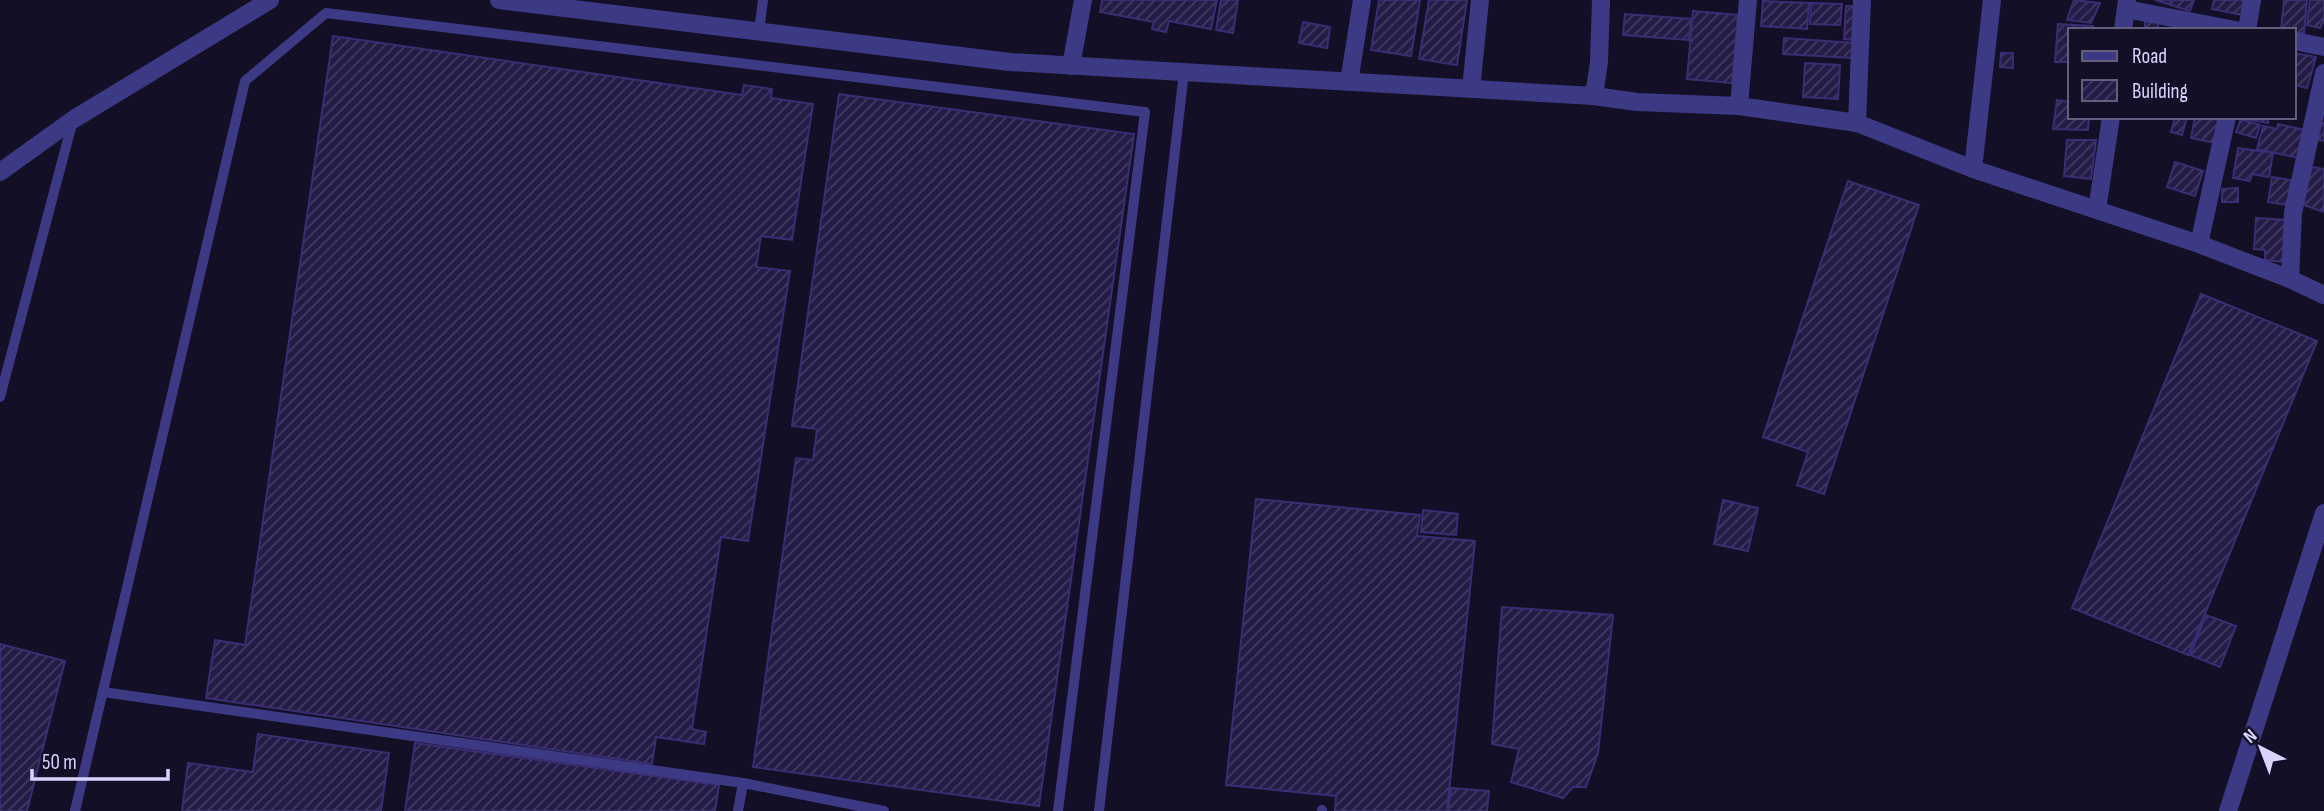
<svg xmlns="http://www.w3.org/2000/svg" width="2324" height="811" font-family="'Sofia Sans Condensed',sans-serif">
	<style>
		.building { fill: url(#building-hatch); stroke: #3b2d73; stroke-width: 2 }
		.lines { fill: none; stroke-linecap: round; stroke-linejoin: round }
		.service { stroke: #3d3a85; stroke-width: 10 }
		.minor { stroke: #3d3a85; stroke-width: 18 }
	</style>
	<defs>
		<pattern id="building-hatch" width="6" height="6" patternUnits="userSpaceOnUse" patternTransform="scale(1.75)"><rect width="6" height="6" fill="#241b47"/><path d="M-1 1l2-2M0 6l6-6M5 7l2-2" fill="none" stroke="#433b63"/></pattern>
	</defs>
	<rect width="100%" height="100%" fill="#130f26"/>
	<g class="building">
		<path d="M1102 0H1217L1211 29 1169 21 1166 32 1152 29 1154 22 1100 12Z"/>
		<path d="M1221 0H1238L1233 33 1216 30Z"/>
		<path d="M1379 0H1420L1411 56 1371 50Z"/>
		<path d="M1429 0H1467L1457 65 1419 59Z"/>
		<path d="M2074 0 2100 3 2091 23 2067 20Z"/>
		<path d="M2155 0H2194L2190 11Z"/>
		<path d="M2214 0H2243L2242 15 2212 9Z"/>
		<path d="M2284 0H2307L2304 33H2294V30H2281Z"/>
		<path d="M2310 0H2324V20L2320 28 2307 25Z"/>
		<path d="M1763 1 1809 3 1807 29 1761 26Z"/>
		<path d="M1811 3 1842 4 1840 25 1810 24Z"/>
		<path d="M1846 6H1856L1854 40 1844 39Z"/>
		<path d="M1693 11 1738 15 1732 83 1687 79Z"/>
		<path d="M1625 14 1691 19 1689 40 1623 35Z"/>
		<path d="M1303 22 1330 27 1327 48 1299 43Z"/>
		<rect x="2145" y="22" width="13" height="8"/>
		<path d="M2058 24 2093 26V30H2070V62H2055Z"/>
		<path d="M333 36 742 95 744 85 772 89 771 98 813 104 792 240 761 236 756 267 790 271 748 541 721 537 692 729 706 732 704 744 656 737 652 764 206 698 215 640 245 645Z"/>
		<path d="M1784 38 1854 43 1853 58 1783 54Z"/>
		<path d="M2001 53H2013V68L2000 67Z"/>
		<path d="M2294 53 2316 57 2307 88 2294 85Z"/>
		<path d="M1805 63 1840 65 1838 99 1803 97Z"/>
		<path d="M839 94 1134 134 1039 806 753 767 796 458 813 460 817 429 792 426Z"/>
		<path d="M2057 100 2070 102V117H2089L2088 130 2053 129Z"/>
		<path d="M2175 117H2187L2182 135 2171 132Z"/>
		<path d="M2195 117 2221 119 2215 143 2191 138Z"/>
		<path d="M2268 117V123L2241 118V117Z"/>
		<path d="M2241 119 2260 125 2256 138 2236 132Z"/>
		<path d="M2317 122 2324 123V141L2314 139Z"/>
		<path d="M2278 124 2305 130 2299 158 2257 149 2263 126 2277 129Z"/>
		<path d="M2067 140H2096L2091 179 2064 176Z"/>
		<path d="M2238 148 2273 153 2269 177 2252 174 2250 181 2233 178Z"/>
		<path d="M2175 162 2203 171 2195 196 2167 187Z"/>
		<path d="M2312 167 2324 169V212L2301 204Z"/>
		<path d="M2272 177 2291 180 2287 205 2268 202Z"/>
		<path d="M1848 181 1919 205 1824 494 1797 485 1808 452 1763 437Z"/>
		<path d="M2238 188V202H2222V189Z"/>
		<path d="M2256 218 2288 220 2284 262 2265 260V250L2254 249Z"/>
		<path d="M2201 294 2317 341 2188 655 2072 608Z"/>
		<path d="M1256 499 1420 515 1417 536 1475 541 1447 811H1335L1336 796 1226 785Z"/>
		<path d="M1723 500 1758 508 1748 551 1714 544Z"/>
		<path d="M1423 510 1458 514 1456 535 1421 532Z"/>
		<path d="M1502 607 1613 615 1598 753 1586 787H1573L1563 798 1511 782 1519 749 1492 744Z"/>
		<path d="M2206 615 2236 626 2220 667 2190 655Z"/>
		<path d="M0 644 65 661 27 811H0Z"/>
		<path d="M258 734 389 753 381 811H182L188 763 253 772Z"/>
		<path d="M415 743 719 785 715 811H405Z"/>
		<path d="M1451 788 1489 791 1487 811H1448Z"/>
	</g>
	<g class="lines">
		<g class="service">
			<path d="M759 32 763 0"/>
			<path d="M0 397 73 120"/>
			<path d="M103 692 743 783 884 811"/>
			<path d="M75 811 245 81 326 13 1145 112 1058 811"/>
			<path d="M738 811 743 783"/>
			<path d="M1099 811 1184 72"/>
			<path d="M1322 811V810"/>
		</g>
		<g class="minor">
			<path d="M499 0 1010 62 1594 96 1637 102 1739 106 1857 123 1973 169 2199 244 2290 279 2324 295"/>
			<path d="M2126 9 2235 30"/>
			<path d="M2123 30 2127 0"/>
			<path d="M2247 30 2252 0"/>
			<path d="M2294 41 2324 47"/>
			<path d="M1071 66 1083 0"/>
			<path d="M1349 82 1362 0"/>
			<path d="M1471 89 1480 0"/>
			<path d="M1594 96 1599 62 1601 0"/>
			<path d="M1739 106 1748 0"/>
			<path d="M1857 123 1862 0"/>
			<path d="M1973 169 1992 0"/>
			<path d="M0 172 74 119 270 0"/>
			<path d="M2097 210 2111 117"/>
			<path d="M2199 244 2227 117"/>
			<path d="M2290 279 2293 213 2324 73"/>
			<path d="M2228 811 2324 513"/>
		</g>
	</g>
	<rect x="2068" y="28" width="228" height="91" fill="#130f26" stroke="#625e7d" stroke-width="2"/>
	<rect x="2082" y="51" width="35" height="10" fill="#3d3a85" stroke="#625e7d" stroke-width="2"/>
	<text x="2132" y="63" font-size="21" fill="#d9d4ff">Road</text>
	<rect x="2082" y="80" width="35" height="21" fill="url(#building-hatch)" stroke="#625e7d" stroke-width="2"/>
	<text x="2132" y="98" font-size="21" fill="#d9d4ff">Building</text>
	<g transform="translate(2261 748) rotate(318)" stroke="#130f26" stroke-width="5" paint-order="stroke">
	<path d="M0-5L12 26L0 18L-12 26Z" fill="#d9d4ff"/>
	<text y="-10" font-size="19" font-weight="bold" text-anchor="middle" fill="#d9d4ff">N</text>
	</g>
	<path d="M32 769v10h136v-10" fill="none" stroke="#d9d4ff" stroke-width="3.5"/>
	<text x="42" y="769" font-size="21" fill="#d9d4ff" stroke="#130f26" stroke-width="5" paint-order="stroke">50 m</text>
</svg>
